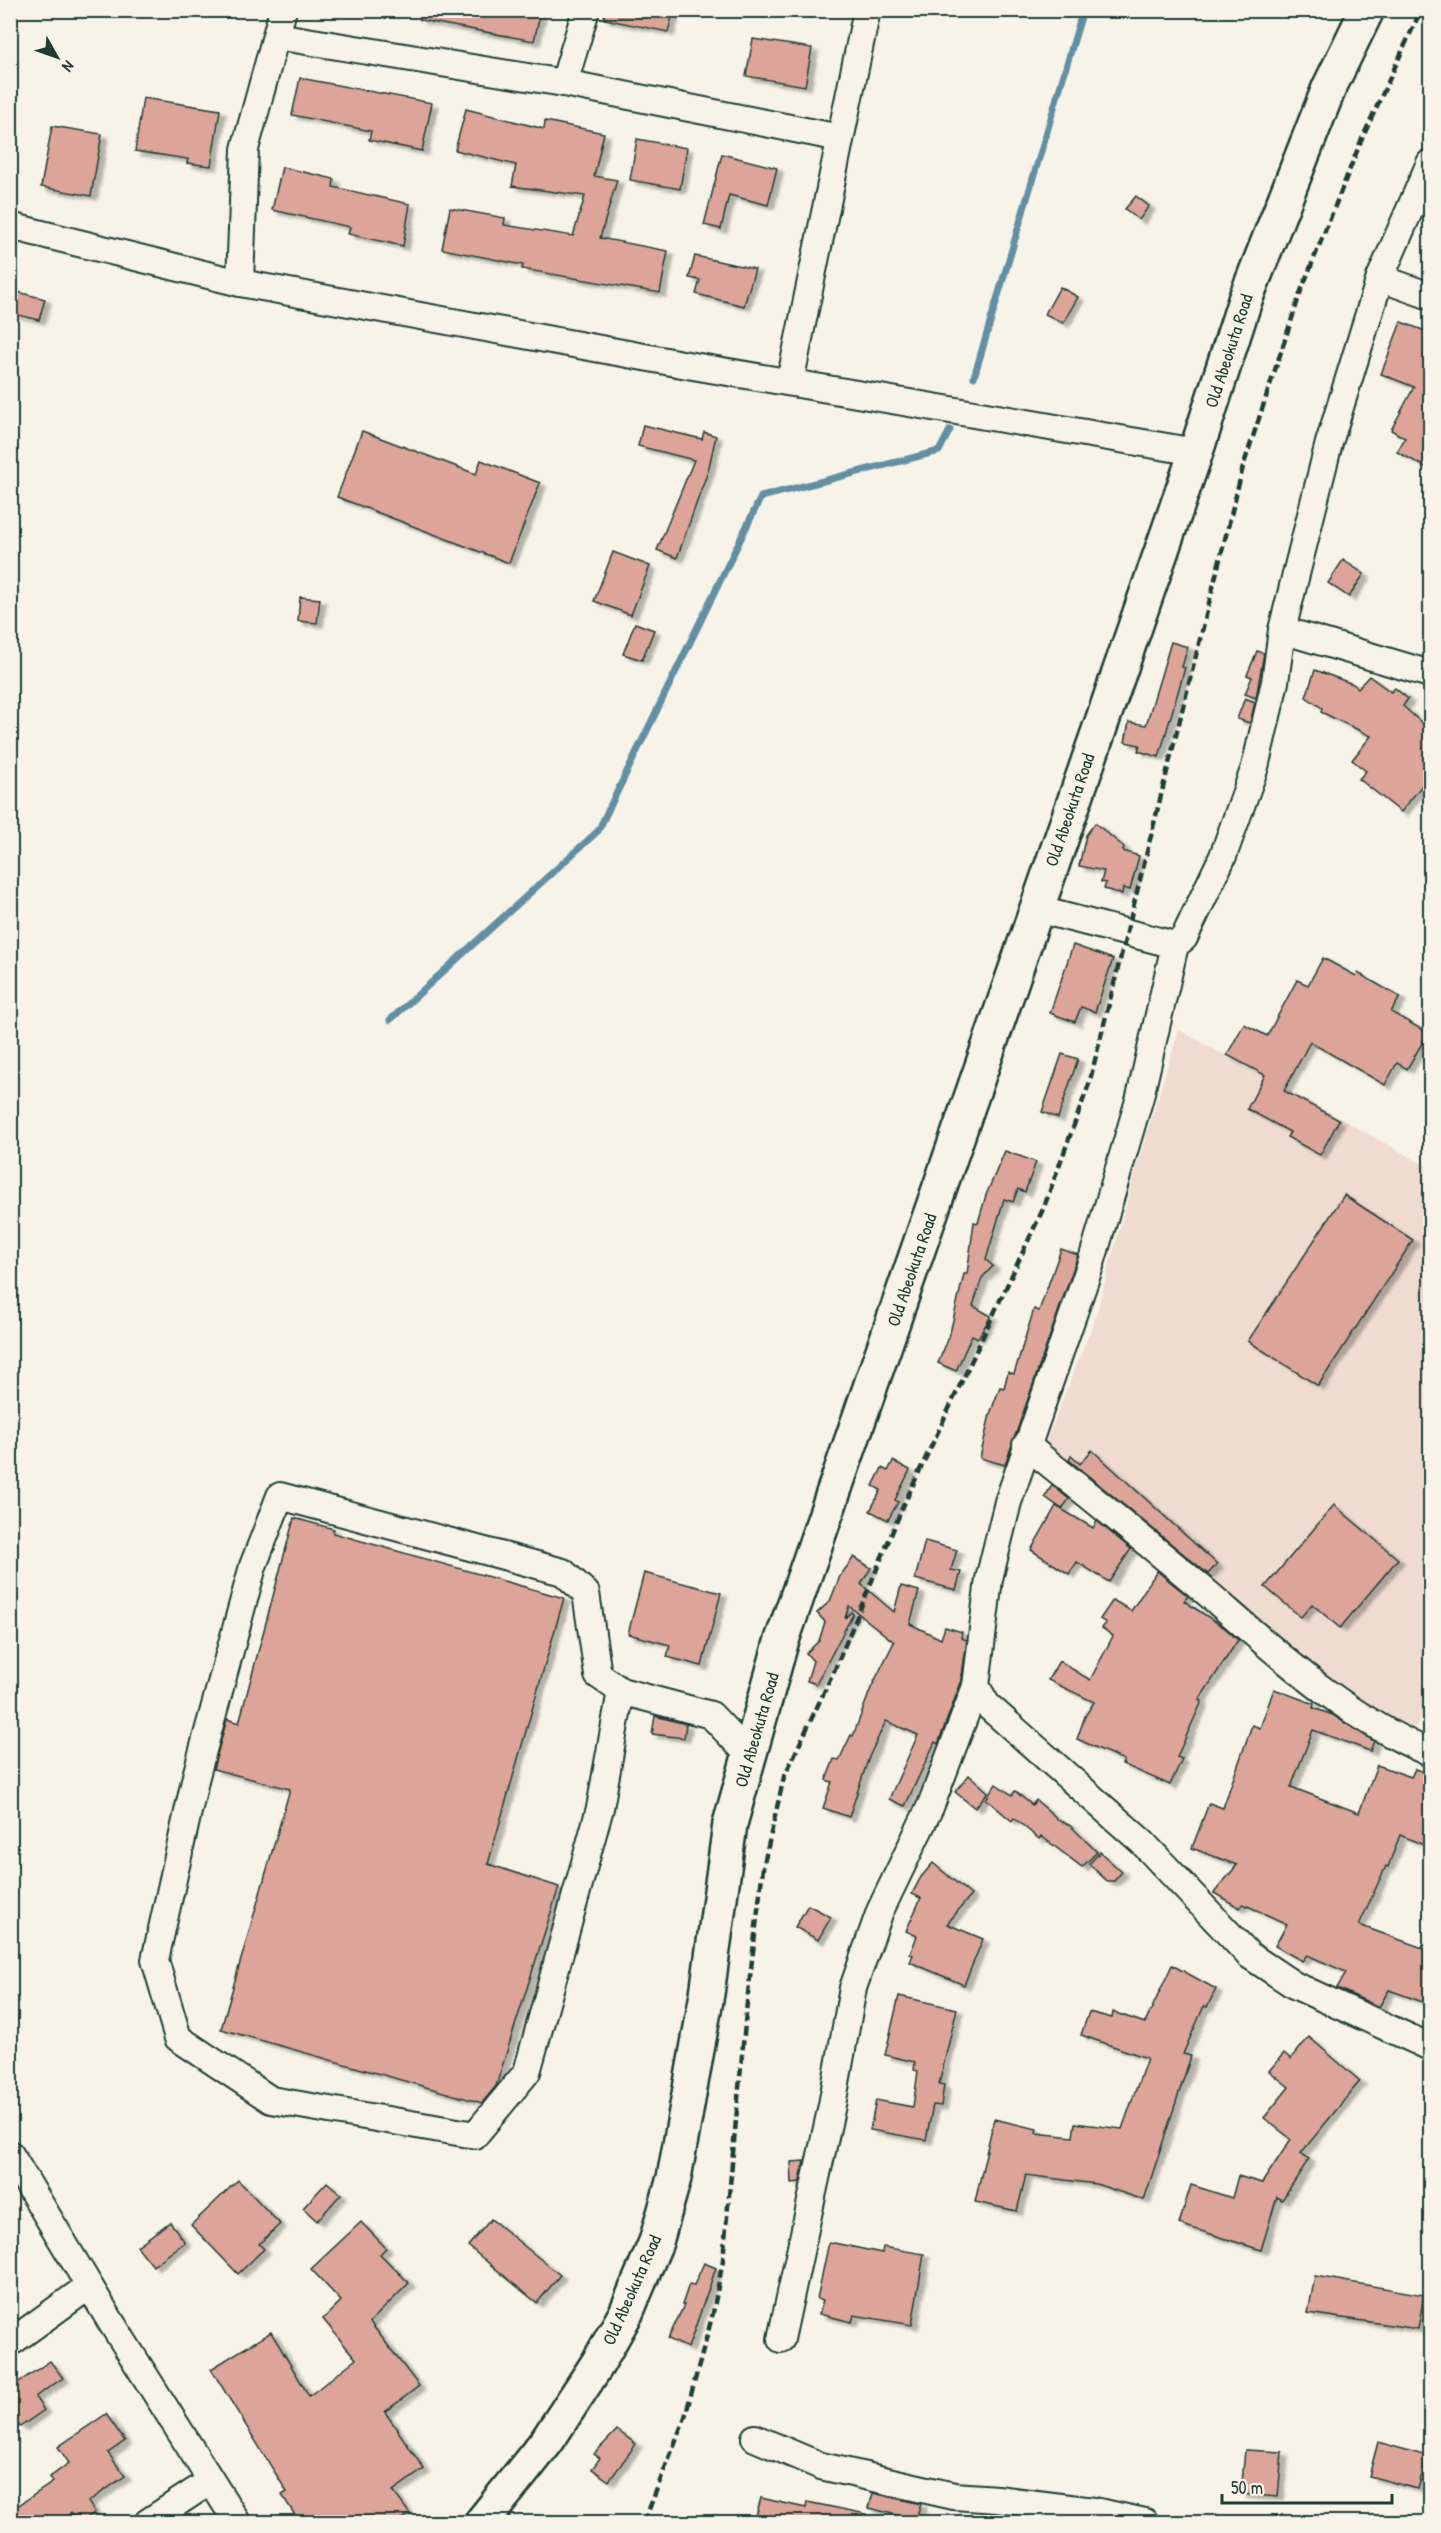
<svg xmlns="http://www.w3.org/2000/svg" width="1441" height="2533" font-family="'Patrick Hand',sans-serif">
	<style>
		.built { fill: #efdbd0 }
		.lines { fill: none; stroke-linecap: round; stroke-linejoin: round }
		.stream { stroke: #638fa4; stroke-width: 7 }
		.building { fill: #dda499; stroke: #1f3d34; stroke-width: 1.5; filter: url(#shadow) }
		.minor-casing { stroke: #1f3d34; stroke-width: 30 }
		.highway-casing { stroke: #1f3d34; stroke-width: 38 }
		.minor { stroke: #f7f3e8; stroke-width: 26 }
		.highway { stroke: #f7f3e8; stroke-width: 33 }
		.rail { stroke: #1f3d34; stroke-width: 4.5; stroke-dasharray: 9 4.5; stroke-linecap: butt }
		.labels { text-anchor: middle; stroke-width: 5; stroke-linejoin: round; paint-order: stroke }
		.street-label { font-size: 18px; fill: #1f3d34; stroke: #f7f3e8 }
	</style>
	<defs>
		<filter id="shadow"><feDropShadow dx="6" dy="4" stdDeviation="1.5" flood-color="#0004"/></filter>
	</defs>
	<rect width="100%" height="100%" fill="#f7f3e8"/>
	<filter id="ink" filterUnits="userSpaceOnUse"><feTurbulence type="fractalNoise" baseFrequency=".0167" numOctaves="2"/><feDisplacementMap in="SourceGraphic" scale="12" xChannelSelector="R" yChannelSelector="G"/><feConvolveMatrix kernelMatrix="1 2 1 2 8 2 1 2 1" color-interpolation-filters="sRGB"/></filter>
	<g filter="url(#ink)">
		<path class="built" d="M1179 1030 1430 1168V1707L1405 1740 1042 1451 1094 1322 1137 1165Z"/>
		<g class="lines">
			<g class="stream">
				<path d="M974 377 1083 10"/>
				<path d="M390 1020 598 831 761 497 939 451 950 430"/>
			</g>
		</g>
		<g class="building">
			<path d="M421 10H541L534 41 420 20Z"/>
			<path d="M605 10H674L668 32 604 19Z"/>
			<path d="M753 39 812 48 805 86 746 76Z"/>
			<path d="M300 78 432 103 422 151 369 140 371 131 292 115Z"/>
			<path d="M143 98 220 110 211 166 187 163 188 159 135 151Z"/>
			<path d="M466 109 544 129 545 121 604 133 594 176 617 180 600 238 668 251 660 293 522 269 523 265 442 249 450 208 505 218 504 225 573 236 585 196 512 186 516 165 455 150Z"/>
			<path d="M52 126 102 134 91 196 41 187Z"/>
			<path d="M637 139 687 148 680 189 630 180Z"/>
			<path d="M722 154 777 168 768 205 729 195 721 229 704 225Z"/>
			<path d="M282 167 334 179 333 187 410 204 403 246 348 234 350 227 272 210Z"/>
			<path d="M1136 196 1149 206 1139 220 1125 209Z"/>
			<path d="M695 256 755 269 744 306 696 294 700 280 689 278Z"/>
			<path d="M1060 287 1078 297 1063 323 1045 314Z"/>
			<path d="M10 290 45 299 39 320 10 313Z"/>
			<path d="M1401 322 1431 333V470L1397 452 1405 438 1391 430 1414 387 1381 374Z"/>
			<path d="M643 425 702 439 704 432 716 436 708 471 677 558 657 550 694 460 638 446Z"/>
			<path d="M362 431 476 474 481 460 540 483 509 563 337 497Z"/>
			<path d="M613 552 650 566 631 615 594 601Z"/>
			<path d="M1343 560 1364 574 1349 597 1328 583Z"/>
			<path d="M300 597 320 599 317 623 298 621Z"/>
			<path d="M635 623 654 630 642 660 623 654Z"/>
			<path d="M1171 642 1188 647 1182 667 1185 668 1159 757 1138 751 1140 745 1125 742 1129 722 1146 725Z"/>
			<path d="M1257 651 1264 653 1256 698 1245 694 1252 677 1247 675Z"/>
			<path d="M1315 670 1353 684 1358 688 1369 676 1391 692 1395 688 1408 699 1403 706 1431 731V774L1401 812 1359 779 1366 771 1352 760 1371 736 1321 712 1322 708 1306 697Z"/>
			<path d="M1245 698 1255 702 1250 723 1237 719Z"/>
			<path d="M1095 823 1124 847 1123 851 1139 856 1130 890 1123 888 1122 894 1104 889 1106 883 1101 882 1104 871 1079 866 1086 835Z"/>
			<path d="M1073 945 1113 959 1095 1012 1081 1007 1075 1022 1050 1013Z"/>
			<path d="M1323 958 1356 976 1358 973 1400 997 1391 1012 1428 1033 1407 1069 1397 1063 1385 1085 1310 1042 1284 1091 1339 1120 1320 1155 1287 1137 1290 1132 1247 1109 1265 1075 1227 1055 1244 1024 1267 1036 1297 980 1308 985Z"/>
			<path d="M1062 1054 1078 1059 1058 1118 1042 1112Z"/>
			<path d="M1005 1151 1036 1162 1025 1192 1018 1189 1013 1202 1004 1199 986 1260 993 1266 982 1278 973 1306 991 1316 978 1338 972 1335 956 1371 938 1363 949 1337 964 1274H967L974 1222 978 1223 986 1195Z"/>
			<path d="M1344 1195 1413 1240 1318 1386 1248 1341Z"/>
			<path d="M1061 1249 1078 1255 1005 1465 980 1458 990 1414 1000 1387 1004 1388 1008 1372 1014 1374 1034 1309 1039 1311Z"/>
			<path d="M1092 1450 1217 1564 1208 1574 1069 1460 1071 1456 1080 1464Z"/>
			<path d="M893 1461 910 1470 895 1500 898 1502 888 1520 870 1511 881 1490 873 1486 882 1468 888 1471Z"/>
			<path d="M1052 1485 1069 1499 1062 1509 1045 1497Z"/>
			<path d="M1334 1505 1398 1559 1340 1628 1312 1604 1301 1617 1265 1587Z"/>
			<path d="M1056 1506 1093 1528 1097 1521 1131 1549 1109 1582 1077 1562 1069 1574 1031 1550Z"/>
			<path d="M294 1518 334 1529 333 1533 564 1598 488 1864 559 1887 496 2086 482 2103 221 2029 290 1789 213 1769 227 1719 239 1723Z"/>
			<path d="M925 1541 957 1550 951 1570 961 1572 956 1590 915 1579Z"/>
			<path d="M854 1557 871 1568 861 1584 894 1612 901 1586 919 1591 910 1624 941 1639 945 1627 962 1632 961 1638 967 1640 961 1682 938 1744 935 1742 905 1806 889 1799 918 1735 886 1721 869 1757 849 1817 823 1808 832 1782 826 1780 834 1759 839 1760 851 1735 853 1736 871 1688 894 1642 849 1606 845 1618 851 1612 853 1614 816 1684 807 1681 813 1661 806 1653 819 1641 825 1622 817 1613 830 1601 840 1576Z"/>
			<path d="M1157 1571 1188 1596 1184 1601 1225 1628 1238 1640 1199 1700 1202 1701 1177 1757 1182 1759 1170 1785 1122 1764 1124 1760 1077 1739 1085 1716 1094 1702 1048 1680 1059 1661 1090 1680 1113 1636 1102 1628 1106 1623 1100 1619 1113 1600 1131 1611Z"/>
			<path d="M644 1573 721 1593 702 1666 667 1657 670 1645 628 1634Z"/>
			<path d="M1274 1689 1314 1704 1313 1708 1333 1715 1374 1741 1370 1751 1313 1730 1291 1787 1359 1813 1377 1765 1411 1777 1415 1769 1431 1774V1848L1400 1835 1388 1867 1386 1866 1359 1925 1431 1951V2005L1389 1990 1379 2007 1337 1988 1346 1972 1307 1955 1302 1961 1275 1946 1287 1924 1243 1904 1240 1908 1214 1893 1237 1865 1192 1848 1209 1803 1223 1808 1252 1725 1260 1728Z"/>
			<path d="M655 1716 686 1724 684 1738 652 1734Z"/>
			<path d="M969 1775 988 1792 975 1808 955 1792Z"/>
			<path d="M996 1784 1012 1795 1015 1791 1032 1805 1036 1800 1059 1820 1071 1826 1097 1852 1082 1867 1041 1836 1039 1839 1014 1818 1012 1821 986 1799Z"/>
			<path d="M1100 1852 1122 1872 1114 1881H1107L1089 1864Z"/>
			<path d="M933 1863 971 1895 947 1924 983 1939 964 1985 910 1962 913 1955 910 1954 917 1936 906 1931 921 1898 912 1894 921 1877Z"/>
			<path d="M808 1905 831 1917 818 1940 795 1927Z"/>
			<path d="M1172 1965 1216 1989 1207 2007 1204 2006 1183 2054 1191 2056 1144 2200 1096 2184 1026 2175 1017 2211 975 2202 994 2119 1037 2129 1036 2133 1073 2137 1075 2123 1122 2129 1147 2058 1081 2035 1089 2012 1112 2018 1113 2012 1145 2023Z"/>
			<path d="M899 1996 957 2009 939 2084 944 2085 941 2106 933 2105 926 2140 870 2130 876 2100 913 2107 918 2071 914 2070 915 2062 885 2055Z"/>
			<path d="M1309 2037 1360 2081 1301 2153 1309 2159 1282 2200 1277 2197 1261 2250 1179 2224 1191 2185 1232 2198 1238 2176 1262 2183 1291 2139 1264 2118 1289 2087 1269 2071 1284 2053 1291 2059Z"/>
			<path d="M804 2161 800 2182 792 2183 791 2162Z"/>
			<path d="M238 2180 280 2224 259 2244 264 2249 238 2274 191 2225Z"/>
			<path d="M327 2182 341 2194 317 2221 303 2208Z"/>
			<path d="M491 2219 560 2275 537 2303 468 2246Z"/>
			<path d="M170 2222 185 2242 153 2266 137 2246Z"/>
			<path d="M361 2222 386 2248 380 2254 409 2283 370 2322 419 2386 385 2412 424 2469 393 2491 410 2514 398 2523H300L282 2495 287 2492 211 2369 271 2332 309 2396 356 2359 323 2319 341 2301 311 2269Z"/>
			<path d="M829 2242 882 2253 883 2247 924 2254 912 2325 854 2315 852 2322 819 2314 823 2300 817 2299Z"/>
			<path d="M704 2263 716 2268 688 2348 668 2339 684 2305H682L689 2284 694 2285Z"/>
			<path d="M1315 2276 1424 2295 1418 2329 1308 2313Z"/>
			<path d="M50 2361 63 2378 35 2397 44 2410 20 2427 10 2413V2388Z"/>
			<path d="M106 2414 125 2441 108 2453 125 2476 88 2502 95 2512 81 2523H78L71 2513 58 2523H10V2511L53 2482 50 2477 69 2463 58 2447Z"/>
			<path d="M617 2430 636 2444 609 2481 592 2469 600 2458 594 2454Z"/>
			<path d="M1378 2442 1427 2456 1418 2489 1369 2476Z"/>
			<path d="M1245 2450 1282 2452 1278 2497 1241 2494Z"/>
			<path d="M873 2493 921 2504 916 2520 869 2508Z"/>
			<path d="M761 2498 806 2508 807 2502 867 2514 866 2523H754Z"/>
		</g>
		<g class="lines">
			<g class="minor-casing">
				<g id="minor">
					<path d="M276 36 564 83 840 138"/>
					<path d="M564 83 586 10"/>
					<path d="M1430 163 1380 278 1329 443 1282 630 1275 682 1255 767 1223 856 1184 938 1175 945 1140 1097 1092 1260 1008 1502 989 1579 976 1686 987 1705 1142 1842 1249 1955 1294 1985 1430 2047"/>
					<path d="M10 226 240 283 693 366 1196 452"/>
					<path d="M1380 278 1430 296"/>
					<path d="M240 283 245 149 283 10"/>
					<path d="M790 382 867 10"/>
					<path d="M1282 630 1430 674"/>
					<path d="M1036 909 1175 945"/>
					<path d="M1026 1445C1087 1494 1147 1542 1206 1592 1278 1654 1342 1715 1430 1753"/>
					<path d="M621 1691 600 1808 527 2072 475 2135 271 2100 178 2038 155 1960 196 1776 253 1566 280 1496 563 1572 586 1593 598 1675 621 1691 711 1715 749 1755"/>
					<path d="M10 2154 111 2322 237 2522"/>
					<path d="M781 2339 832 2105 853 1988 880 1911 931 1805 976 1686"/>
					<path d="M10 2343 89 2286"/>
					<path d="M755 2438 821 2466 954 2496 997 2499 1094 2511 1145 2522"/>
					<path d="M148 2522 209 2482"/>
				</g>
			</g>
			<g class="highway-casing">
				<path id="highway" d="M482 2522 547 2441 598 2363 626 2313 656 2242 674 2178 707 1994 730 1824 781 1643 1196 452 1245 300 1329 88 1367 10"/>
			</g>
			<use href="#minor" class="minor"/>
			<use href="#highway" class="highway"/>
			<path class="rail" d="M644 2522 685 2417 713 2313 723 2260 747 2002 763 1868 784 1777 835 1669 904 1504 1044 1207 1089 1084 1243 467 1301 291 1361 141 1421 10"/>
		</g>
	</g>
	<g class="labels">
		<g class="street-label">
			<text transform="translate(1229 351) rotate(-72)" y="6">Old Abeokuta Road</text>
			<text transform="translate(1070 810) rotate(-71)" y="6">Old Abeokuta Road</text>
			<text transform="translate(912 1270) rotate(-71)" y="6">Old Abeokuta Road</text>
			<text transform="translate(757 1730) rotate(-74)" y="6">Old Abeokuta Road</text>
			<text transform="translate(632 2290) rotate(-66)" y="6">Old Abeokuta Road</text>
		</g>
	</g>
	<rect width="1441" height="2533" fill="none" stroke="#f7f3e8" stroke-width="36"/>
	<rect x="18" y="18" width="1405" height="2497" fill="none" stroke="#1f3d34" stroke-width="2" filter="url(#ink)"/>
	<g transform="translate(57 57) rotate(130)" stroke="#f7f3e8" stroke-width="4.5" paint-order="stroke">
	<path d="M0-4.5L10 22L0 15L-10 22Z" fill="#1f3d34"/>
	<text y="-9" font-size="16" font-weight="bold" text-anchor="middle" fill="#1f3d34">N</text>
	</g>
	<path d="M1222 2494v9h170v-9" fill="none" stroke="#1f3d34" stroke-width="3"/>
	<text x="1231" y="2494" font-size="18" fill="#1f3d34" stroke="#f7f3e8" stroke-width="4.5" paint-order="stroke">50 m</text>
</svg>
